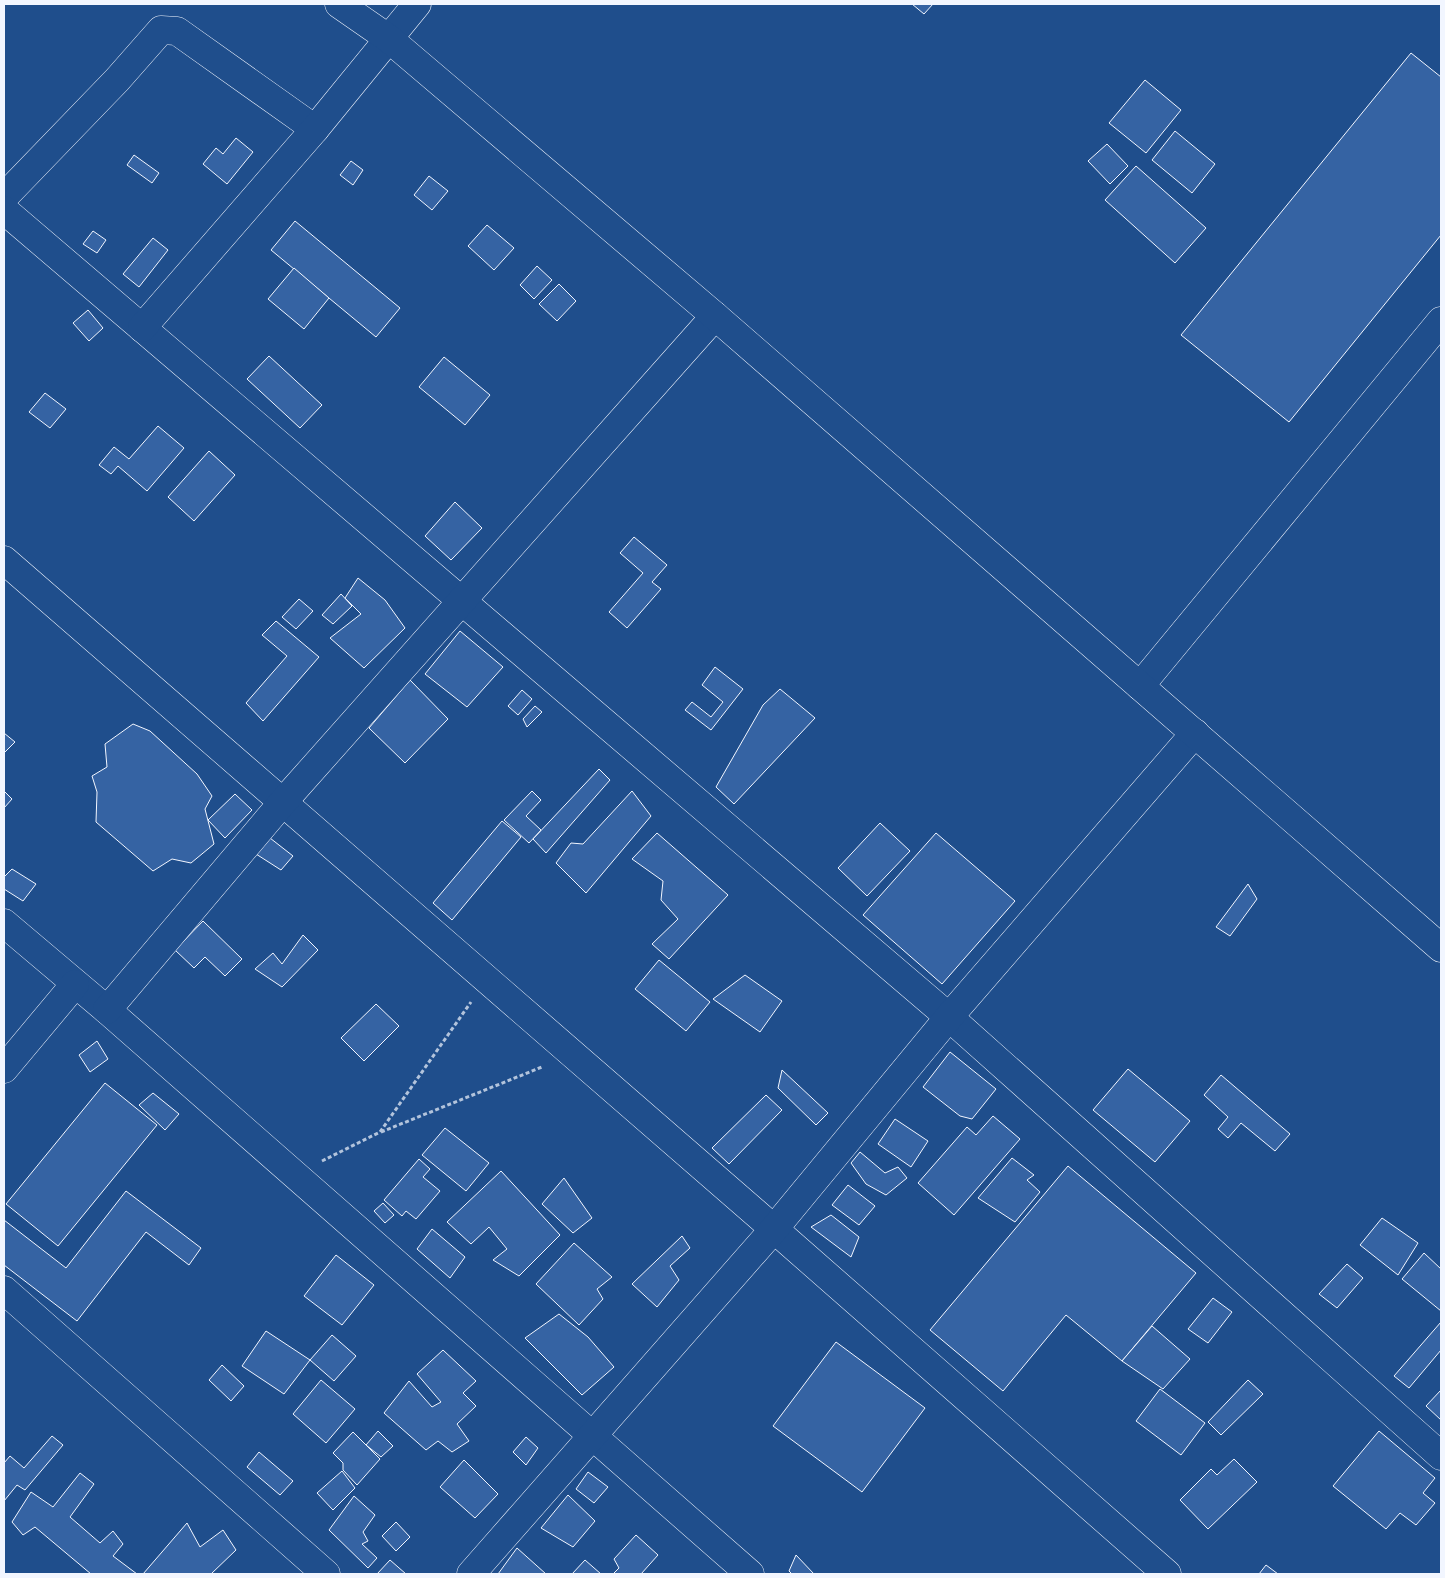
<svg xmlns="http://www.w3.org/2000/svg" width="1445" height="1578" font-family="'Asap Condensed',sans-serif">
	<style>
		.building { fill: #3563a3; stroke: #f2f6ff }
		.lines { fill: none; stroke-linecap: round; stroke-linejoin: round }
		.street-casing { stroke: #f2f6ff; stroke-width: 29 }
		.secondary-casing { stroke: #f2f6ff; stroke-width: 29 }
		.path { stroke: #b3c4dc; stroke-width: 3; stroke-dasharray: 4 2.5; stroke-linecap: butt }
		.street { stroke: #1f4e8c; stroke-width: 28 }
		.secondary { stroke: #1f4e8c; stroke-width: 28 }
	</style>
	<rect width="100%" height="100%" fill="#1f4e8c"/>
	<g class="building">
		<path d="M912 4H933L924 14Z"/>
		<path d="M1411 53 1441 77V235L1289 422 1181 335Z"/>
		<path d="M1145 80 1181 110 1146 153 1109 123Z"/>
		<path d="M1175 131 1215 164 1192 193 1152 160Z"/>
		<path d="M236 138 253 152 227 184 203 164 216 148 223 154Z"/>
		<path d="M1107 144 1128 166 1110 184 1088 161Z"/>
		<path d="M134 155 159 173 152 183 127 165Z"/>
		<path d="M351 161 363 170 353 185 340 175Z"/>
		<path d="M1136 166 1206 228 1175 263 1105 200Z"/>
		<path d="M429 176 448 191 432 210 414 195Z"/>
		<path d="M295 221 400 308 376 337 271 250Z"/>
		<path d="M487 225 514 248 494 270 468 246Z"/>
		<path d="M93 231 106 240 97 253 83 244Z"/>
		<path d="M153 238 168 250 139 287 123 274Z"/>
		<path d="M537 266 552 280 534 299 520 285Z"/>
		<path d="M294 268 329 298 304 329 268 299Z"/>
		<path d="M559 284 576 301 557 321 539 304Z"/>
		<path d="M88 310 103 328 89 341 73 323Z"/>
		<path d="M269 356 322 405 300 428 247 379Z"/>
		<path d="M444 357 490 395 465 425 419 387Z"/>
		<path d="M45 393 66 409 50 428 29 412Z"/>
		<path d="M158 426 184 448 147 491 118 466 111 474 99 465 114 447 129 459Z"/>
		<path d="M209 451 235 475 194 521 168 497Z"/>
		<path d="M455 502 482 528 451 560 425 536Z"/>
		<path d="M634 537 667 565 652 582 661 589 627 628 609 612 643 573 620 553Z"/>
		<path d="M358 578 385 600 405 628 364 668 330 638 361 614 345 598Z"/>
		<path d="M341 594 352 606 333 624 322 615Z"/>
		<path d="M299 599 313 611 296 629 282 617Z"/>
		<path d="M276 621 319 657 263 721 246 703 287 656 262 635Z"/>
		<path d="M460 631 503 667 467 707 425 674Z"/>
		<path d="M715 667 743 689 711 730 685 710 692 702 711 717 723 702 702 685Z"/>
		<path d="M410 680 448 719 405 763 369 728Z"/>
		<path d="M780 689 815 718 734 804 716 787 763 705Z"/>
		<path d="M522 690 532 699 518 715 508 706Z"/>
		<path d="M535 706 542 712 527 727 523 719Z"/>
		<path d="M133 724 150 731 197 774 212 796 205 809 214 844 191 863 172 859 153 871 96 822 97 792 92 776 107 767 105 744Z"/>
		<path d="M4 733 15 742 4 753Z"/>
		<path d="M599 769 610 780 546 853 533 839Z"/>
		<path d="M4 791 12 799 4 808Z"/>
		<path d="M532 791 541 800 526 816 541 830 529 843 504 820Z"/>
		<path d="M632 791 651 816 586 893 556 863 571 843 583 844Z"/>
		<path d="M235 794 252 810 225 838 208 820Z"/>
		<path d="M502 821 521 837 452 920 433 903Z"/>
		<path d="M880 823 910 851 867 896 838 868Z"/>
		<path d="M657 833 728 895 669 959 652 944 678 919 661 900 663 881 632 859Z"/>
		<path d="M936 833 1015 901 942 984 863 915Z"/>
		<path d="M270 838 293 856 281 870 256 854Z"/>
		<path d="M12 869 36 884 23 901 4 889V877Z"/>
		<path d="M1248 884 1257 899 1230 936 1216 927Z"/>
		<path d="M203 921 242 959 225 976 205 957 194 968 175 950Z"/>
		<path d="M303 935 318 950 282 987 255 969 273 953 282 964Z"/>
		<path d="M659 960 710 1002 686 1031 635 989Z"/>
		<path d="M745 975 782 1001 760 1032 713 999Z"/>
		<path d="M376 1004 399 1026 364 1061 341 1038Z"/>
		<path d="M97 1041 108 1059 90 1072 79 1055Z"/>
		<path d="M950 1052 996 1089 972 1119 960 1116 923 1087Z"/>
		<path d="M1128 1069 1190 1121 1155 1162 1093 1110Z"/>
		<path d="M782 1070 828 1113 816 1125 778 1088Z"/>
		<path d="M1221 1075 1290 1134 1275 1151 1241 1123 1228 1138 1218 1129 1228 1117 1204 1095Z"/>
		<path d="M105 1083 157 1125 58 1246 6 1204Z"/>
		<path d="M153 1093 179 1114 165 1130 139 1105Z"/>
		<path d="M766 1095 782 1110 729 1164 712 1148Z"/>
		<path d="M993 1116 1020 1139 954 1215 918 1183 967 1127 976 1135Z"/>
		<path d="M895 1119 928 1141 911 1167 878 1144Z"/>
		<path d="M445 1128 489 1163 466 1191 422 1155Z"/>
		<path d="M860 1152 885 1173 898 1167 907 1178 886 1195 866 1184 851 1163Z"/>
		<path d="M1012 1158 1034 1175 1027 1180 1040 1192 1015 1222 978 1198Z"/>
		<path d="M419 1159 430 1169 423 1177 440 1191 416 1219 406 1211 402 1216 384 1200Z"/>
		<path d="M1068 1166 1196 1273 1122 1361 1066 1315 1003 1391 930 1330Z"/>
		<path d="M501 1171 560 1235 519 1276 493 1260 507 1249 489 1227 471 1244 447 1222Z"/>
		<path d="M564 1178 592 1218 573 1233 542 1204Z"/>
		<path d="M848 1185 875 1206 859 1225 832 1205Z"/>
		<path d="M126 1191 201 1248 189 1265 146 1232 77 1321 4 1265V1220L66 1268Z"/>
		<path d="M383 1203 394 1215 385 1223 374 1211Z"/>
		<path d="M831 1215 859 1237 851 1257 811 1227Z"/>
		<path d="M1382 1218 1418 1243 1398 1275 1360 1245Z"/>
		<path d="M432 1229 465 1257 450 1278 417 1249Z"/>
		<path d="M682 1236 690 1248 670 1266 679 1280 657 1307 632 1284Z"/>
		<path d="M574 1243 612 1277 597 1289 603 1299 579 1325 536 1284Z"/>
		<path d="M1424 1253 1441 1269V1311L1402 1279Z"/>
		<path d="M336 1255 374 1285 342 1325 304 1296Z"/>
		<path d="M1347 1264 1363 1278 1337 1308 1319 1294Z"/>
		<path d="M1213 1298 1232 1312 1208 1343 1188 1329Z"/>
		<path d="M559 1314 588 1337 614 1367 582 1395 525 1338Z"/>
		<path d="M1441 1322V1350L1409 1388 1394 1376Z"/>
		<path d="M1152 1326 1190 1359 1163 1389 1122 1361Z"/>
		<path d="M266 1331 310 1360 284 1394 242 1366Z"/>
		<path d="M332 1335 356 1356 334 1381 310 1360Z"/>
		<path d="M836 1342 925 1408 862 1492 773 1426Z"/>
		<path d="M443 1350 476 1381 463 1393 476 1406 457 1424 469 1441 452 1452 438 1441 426 1450 384 1413 409 1381 432 1407 441 1402 417 1374Z"/>
		<path d="M222 1365 244 1386 231 1401 209 1380Z"/>
		<path d="M321 1380 355 1409 326 1443 293 1414Z"/>
		<path d="M1248 1380 1263 1394 1221 1435 1208 1422Z"/>
		<path d="M1160 1389 1205 1423 1181 1455 1136 1421Z"/>
		<path d="M1441 1390V1420L1426 1406Z"/>
		<path d="M378 1431 393 1446 381 1457 366 1445Z"/>
		<path d="M1379 1431 1435 1478 1423 1493 1435 1503 1416 1525 1400 1513 1386 1529 1333 1486Z"/>
		<path d="M353 1432 380 1459 357 1485 343 1470V1463L333 1453Z"/>
		<path d="M52 1436 63 1445 25 1490 17 1485 4 1501V1463L10 1456 24 1468Z"/>
		<path d="M526 1437 538 1448 526 1465 513 1452Z"/>
		<path d="M259 1452 293 1481 280 1495 247 1467Z"/>
		<path d="M1234 1459 1257 1482 1208 1529 1180 1500 1211 1469 1217 1475Z"/>
		<path d="M464 1460 498 1494 475 1518 440 1487Z"/>
		<path d="M342 1471 355 1488 333 1510 317 1493Z"/>
		<path d="M588 1472 608 1487 594 1503 576 1489Z"/>
		<path d="M80 1473 94 1484 70 1517 100 1543 113 1531 123 1544 113 1556 137 1574H91L35 1527 23 1535 12 1522 31 1492 53 1507Z"/>
		<path d="M568 1495 595 1521 573 1547 541 1528Z"/>
		<path d="M354 1496 375 1515 363 1532 368 1541 362 1544 377 1558 368 1568 329 1530Z"/>
		<path d="M396 1522 410 1537 396 1551 382 1536Z"/>
		<path d="M187 1523 200 1547 223 1530 236 1550 211 1574H143Z"/>
		<path d="M636 1535 658 1555 641 1574H613L619 1568 614 1559Z"/>
		<path d="M517 1548 546 1574H498Z"/>
		<path d="M796 1555 814 1574H792L789 1571Z"/>
		<path d="M390 1560 406 1574H377Z"/>
		<path d="M585 1560 601 1574H572Z"/>
		<path d="M1266 1565 1278 1574H1259Z"/>
	</g>
	<g class="lines">
		<g class="street-casing">
			<g id="street">
				<path d="M4 197 117 80 161 30 177 31 315 129"/>
				<path d="M4 210 949 1017 1441 1456"/>
				<path d="M142 328 315 129 417 4"/>
				<path d="M4 560 774 1229 1167 1574"/>
				<path d="M1140 686 1441 321"/>
				<path d="M4 923 107 1010 750 1574"/>
				<path d="M107 1010 283 802 715 316"/>
				<path d="M4 1069 75 984"/>
				<path d="M4 1290 326 1574"/>
				<path d="M471 1574 774 1229 949 1017 1195 733"/>
			</g>
		</g>
		<g class="secondary-casing">
			<path id="secondary" d="M339 4 388 38 715 316 1441 948"/>
		</g>
		<g class="path">
			<path d="M381 1132 542 1067"/>
			<path d="M322 1161 380 1132 471 1002"/>
		</g>
		<use href="#street" class="street"/>
		<use href="#secondary" class="secondary"/>
	</g>
	<rect width="1445" height="1578" fill="none" stroke="#f2f6ff" stroke-width="10"/>
</svg>
